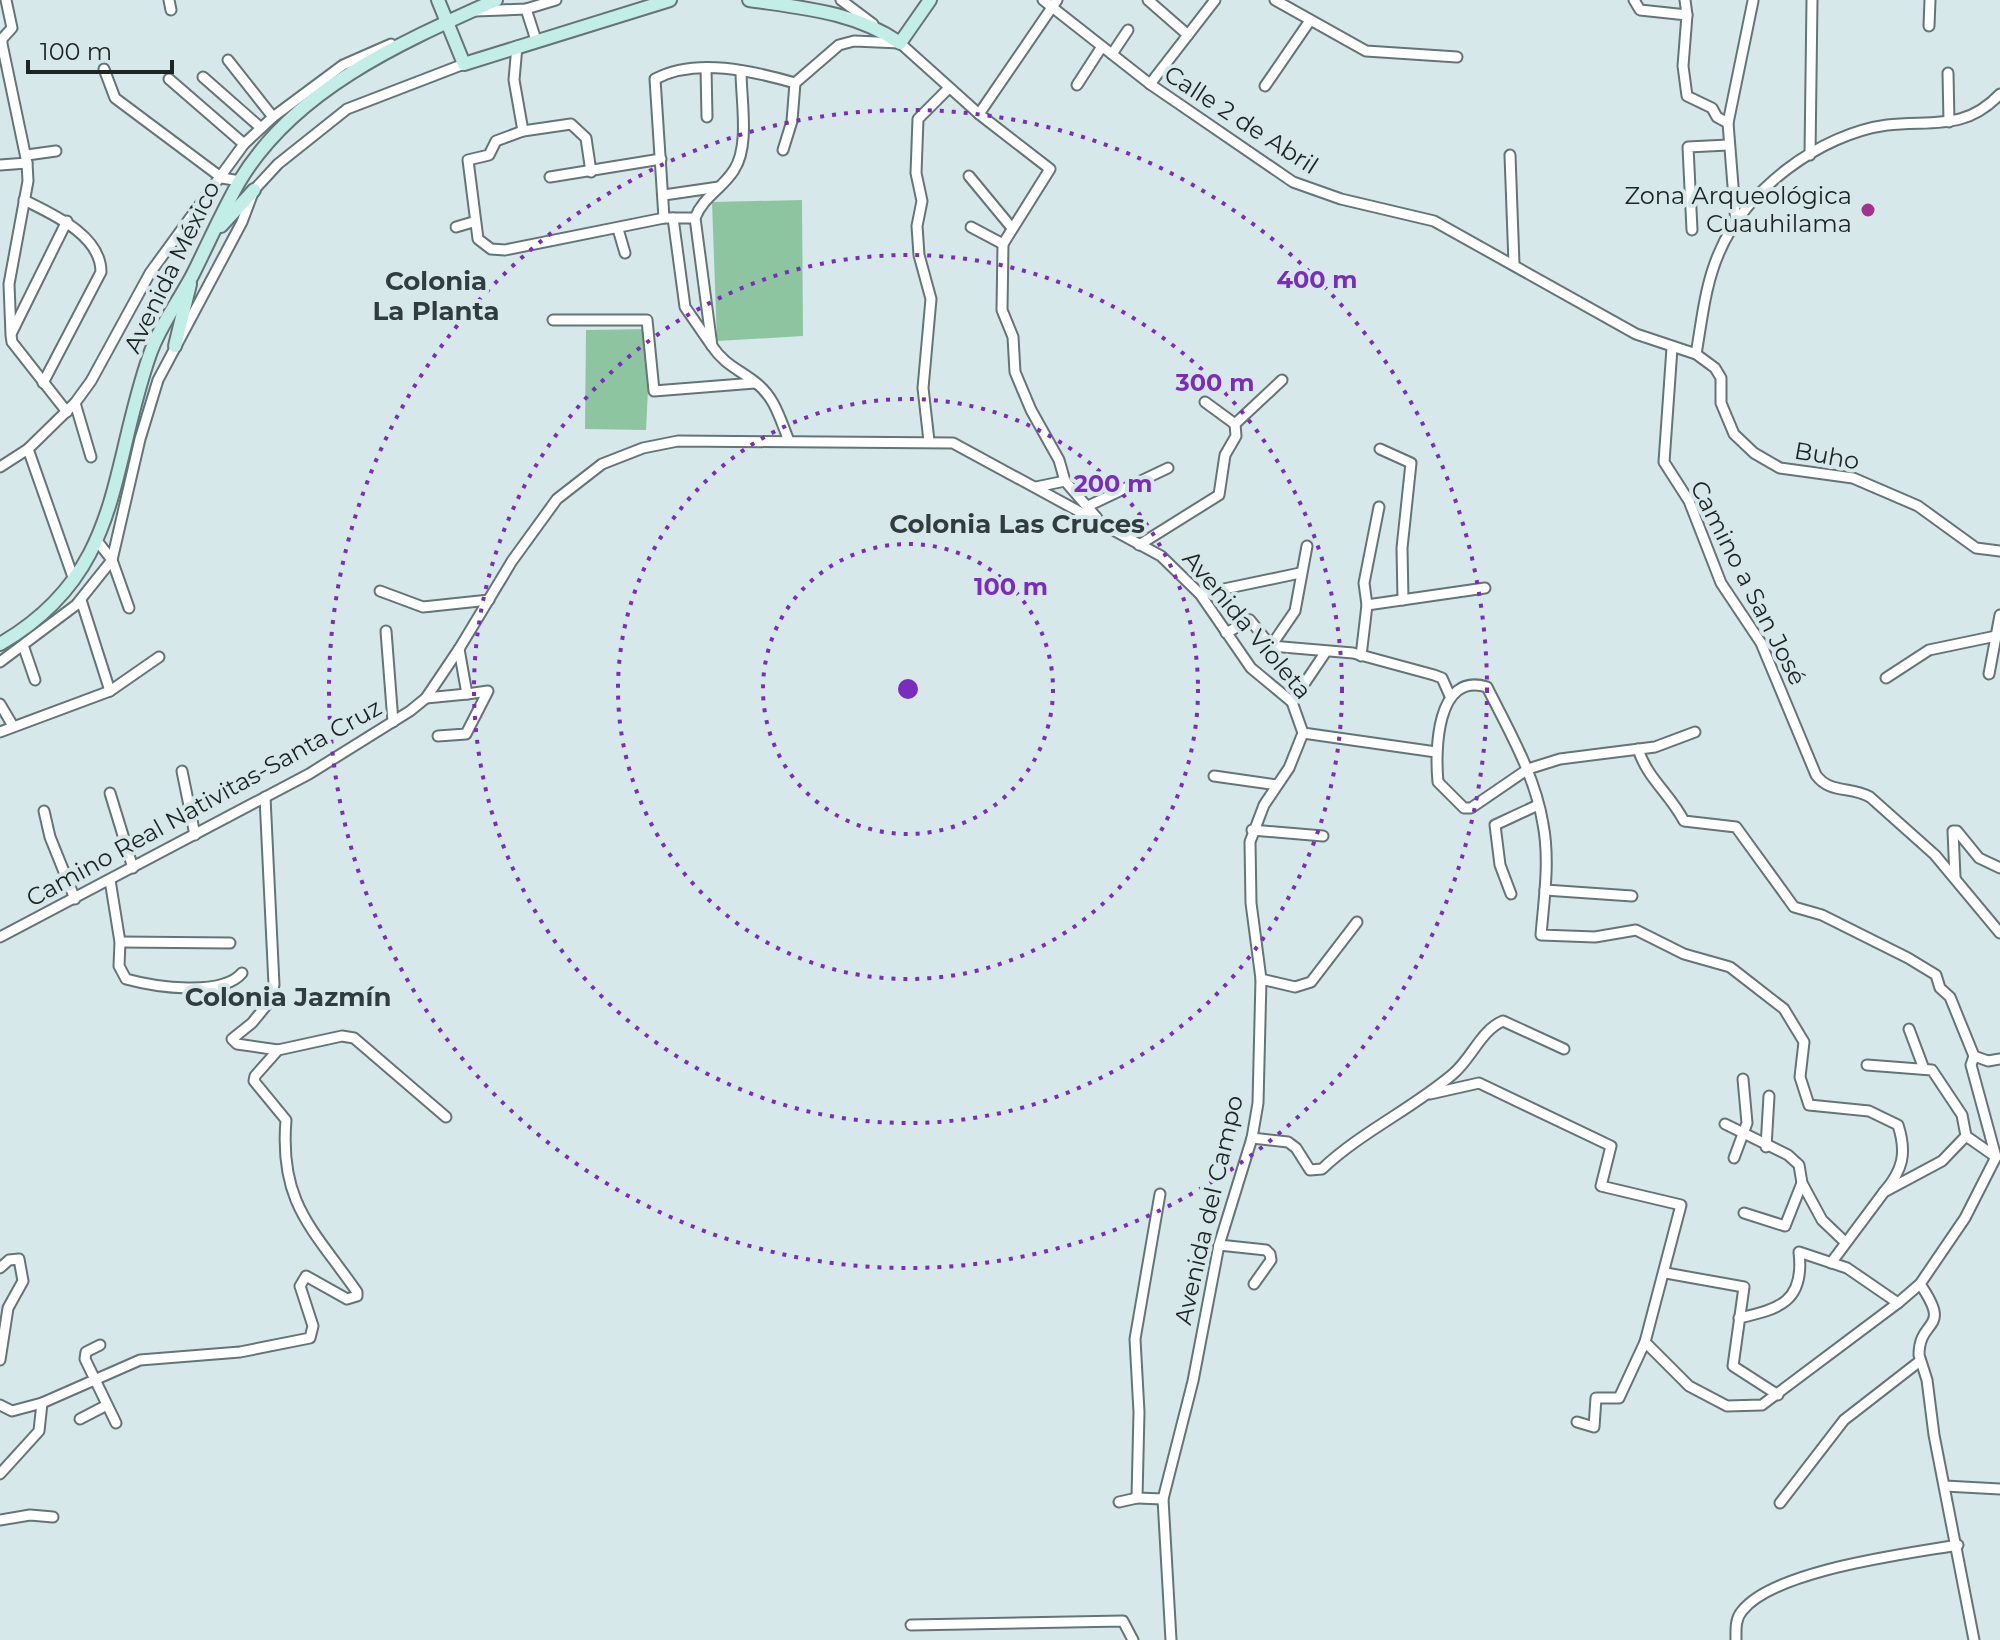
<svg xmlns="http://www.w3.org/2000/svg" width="2000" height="1640" font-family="Montserrat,sans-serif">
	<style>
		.green { fill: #8dc5a1 }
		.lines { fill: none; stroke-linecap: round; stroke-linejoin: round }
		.street-casing { stroke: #657476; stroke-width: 13 }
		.secondary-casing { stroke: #657476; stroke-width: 16 }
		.street { stroke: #fff; stroke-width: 9 }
		.secondary { stroke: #c3eee8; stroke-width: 12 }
		.ring { fill: none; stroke: #7b2cbf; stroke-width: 4; stroke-dasharray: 4 8 }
		.poi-dot { fill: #a4318b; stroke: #d7e8ea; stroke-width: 3 }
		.labels { text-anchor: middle; stroke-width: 8; stroke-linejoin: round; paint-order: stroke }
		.street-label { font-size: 24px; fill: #1d2424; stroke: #d7e8ea }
		.poi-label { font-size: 24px; fill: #1d2424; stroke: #d7e8ea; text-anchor: end }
		.neighbourhood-label { font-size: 26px; font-weight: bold; fill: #303d3f; stroke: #d7e8ea }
		.centre { fill: #7b2cbf; stroke: #d7e8ea; stroke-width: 4 }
		.ring-label { font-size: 24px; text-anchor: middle; font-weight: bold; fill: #7b2cbf; stroke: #d7e8ea; stroke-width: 8; stroke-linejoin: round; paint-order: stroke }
	</style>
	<rect width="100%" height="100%" fill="#d7e8ea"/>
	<g class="green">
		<path d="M802 200 803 336 717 341 712 202Z"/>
		<path d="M651 329 646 430 585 429 586 330Z"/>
	</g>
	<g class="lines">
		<g class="street-casing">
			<g id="street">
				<path d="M6 0 12 28 2 39V44L27 163 28 181 9 284 11 335 12 342 67 412"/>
				<path d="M169 0 171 10"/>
				<path d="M841 0 873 24"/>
				<path d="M1043 0 1150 84 1293 182 1341 199 1434 221 1636 334 1696 354 1715 368 1721 378V403L1734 434 1754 453 1780 468 1853 478 1918 506 1976 548 2000 551"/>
				<path d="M1148 0 1188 35"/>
				<path d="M1275 0 1366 51 1457 57"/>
				<path d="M1634 0 1640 10 1687 15 1683 66 1687 96 1712 108 1717 117 1728 123"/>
				<path d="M1685 0 1687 15"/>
				<path d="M526 9 536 40"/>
				<path d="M475 11 526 9 556 0"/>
				<path d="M1929 26 1930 0"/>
				<path d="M517 46 514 80 523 131"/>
				<path d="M1112 54 1128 30"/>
				<path d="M228 60 273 117"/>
				<path d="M706 68 707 117"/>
				<path d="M104 69 115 98 222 178 240 181"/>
				<path d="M1948 73 1949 122"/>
				<path d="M203 77 261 128"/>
				<path d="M169 79 244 144"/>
				<path d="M1150 84 1215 0"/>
				<path d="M1077 85 1101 48"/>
				<path d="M1265 86 1309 22"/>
				<path d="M979 114 1057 0"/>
				<path d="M783 150 792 121 795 83"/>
				<path d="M27 155 56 151"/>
				<path d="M1510 155 1514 264"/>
				<path d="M1810 155 1812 0"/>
				<path d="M0 165 27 163"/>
				<path d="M591 172 586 138 571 124 523 131 496 141 489 155 468 160 478 239 491 249 505 250 664 218H695L712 346C724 364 738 369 755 382 775 397 780 419 789 441"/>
				<path d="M969 176 1012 228"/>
				<path d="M550 177 661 159"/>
				<path d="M664 195 719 187"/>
				<path d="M24 200C52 214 101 235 101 272L43 383"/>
				<path d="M664 218 655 79C696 57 753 71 795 83L839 45 854 41 900 43 979 114 1050 169 1003 244 1002 310 1013 337 1015 372 1031 410 1059 460 1065 481 1097 518"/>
				<path d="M673 218 685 307 712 346"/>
				<path d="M695 218C703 197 722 189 734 170 750 146 741 100 741 71"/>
				<path d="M1736 224 1728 123 1753 1"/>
				<path d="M456 227 473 222"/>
				<path d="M971 227 1003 244"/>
				<path d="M618 229 625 253"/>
				<path d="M1692 230 1688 147 1728 145"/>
				<path d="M553 320H647L654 391 755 383"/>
				<path d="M12 332 67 221"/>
				<path d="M1672 348 1664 462 1689 501 1721 583 1761 643 1816 775C1830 794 1850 786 1870 797L1935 855 2000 933"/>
				<path d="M1696 354C1702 320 1705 285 1719 253 1745 190 1820 134 1887 125 1932 120 1965 131 2000 94"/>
				<path d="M1205 402 1235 424 1282 380"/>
				<path d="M75 403 91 457"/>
				<path d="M929 441 923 388 931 299 919 255 917 226 922 201 916 173 918 119 949 88"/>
				<path d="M28 449 74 580"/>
				<path d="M1380 449 1411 463 1402 548 1403 600"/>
				<path d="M0 467 28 449 75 403 91 381 150 273 244 144 273 117 343 65 391 44"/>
				<path d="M1036 487 1065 481"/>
				<path d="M1088 506 1168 468"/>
				<path d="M98 542 112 560 129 608"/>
				<path d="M1139 545 1219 495 1225 455 1236 436 1235 424"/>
				<path d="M380 591 423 607 489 600"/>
				<path d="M1200 594 1300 573"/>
				<path d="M81 600 110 691"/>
				<path d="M1367 605 1485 588"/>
				<path d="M386 631 393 722"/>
				<path d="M1226 633 1250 620 1271 646 1353 653 1434 675 1442 678 1450 696"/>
				<path d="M1271 646 1295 611 1307 546"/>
				<path d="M24 648 35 680"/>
				<path d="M1361 656 1367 605 1364 583 1379 507"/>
				<path d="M0 662 76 605 112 560 140 439 158 380 242 222 254 190 278 164 347 109 464 64"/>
				<path d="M1989 674 2000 615"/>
				<path d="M1886 678 1929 650 1996 636"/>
				<path d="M426 698 467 694"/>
				<path d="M1292 702 1325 653"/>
				<path d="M0 704 13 726"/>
				<path d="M0 732 110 691 159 657"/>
				<path d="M1695 732 1655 747 1560 759 1528 769 1471 808H1464L1438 782C1435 751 1436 671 1487 687 1509 731 1535 775 1543 824 1550 860 1544 899 1541 935L1595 937 1636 930 1684 954 1730 967 1784 1009 1804 1042 1800 1077 1809 1105 1869 1111 1898 1125C1907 1153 1903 1170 1884 1192"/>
				<path d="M1303 733 1436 752"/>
				<path d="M438 736 466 734 488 691 467 694 459 649"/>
				<path d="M1638 749C1647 778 1670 794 1684 821L1736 827 1794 907 1822 915 1908 958 1936 975 1940 988 1950 997 1974 1056"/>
				<path d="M182 771 195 835"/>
				<path d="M1214 776 1277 785"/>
				<path d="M110 793 133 868"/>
				<path d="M265 797 274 985 270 1001 252 1023 232 1039 237 1044 278 1050"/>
				<path d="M44 811 50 837 75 899"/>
				<path d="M1252 830 1323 836"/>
				<path d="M1955 877 1953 831H1957L1979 858 2000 868"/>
				<path d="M110 880 120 942 119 966 126 979C155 987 222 997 242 973"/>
				<path d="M1545 890 1632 896"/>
				<path d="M1511 894 1500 865 1495 825 1538 805"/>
				<path d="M0 937 309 774 410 711 426 698 459 649 512 561 557 499 602 464 643 448 678 441 953 443 1161 556 1200 594 1251 668 1292 702 1303 733 1289 768 1264 805 1250 842 1251 903 1261 979 1258 1103 1252 1138 1219 1245 1193 1381 1163 1499 1171 1640"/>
				<path d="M120 942 230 943"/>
				<path d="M1261 979 1295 987 1311 982 1357 922"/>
				<path d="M1909 1029 1924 1069"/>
				<path d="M1867 1065 1932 1070 1962 1115 1966 1136"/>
				<path d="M1430 1094 1479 1083 1611 1146 1601 1186 1681 1205 1645 1342 1619 1398H1596L1594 1427 1577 1422"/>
				<path d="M1725 1124 1788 1155 1799 1165 1802 1183 1822 1220 1844 1241"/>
				<path d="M1966 1136 1996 1157"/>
				<path d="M1252 1138 1288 1142 1296 1148 1310 1170 1322 1169C1361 1132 1412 1109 1453 1074 1472 1058 1481 1030 1503 1021L1564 1049"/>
				<path d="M1766 1147 1769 1096"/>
				<path d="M1734 1158 1747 1123 1743 1079"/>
				<path d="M1160 1194 1135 1339 1139 1412 1137 1498 1163 1499"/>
				<path d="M1744 1213 1785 1226 1802 1183"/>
				<path d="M1219 1245 1266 1250 1270 1254 1271 1260 1254 1284"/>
				<path d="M1831 1263 1884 1192 1942 1161 1966 1136"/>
				<path d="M0 1268 9 1260 19 1259 23 1281 8 1308 0 1360"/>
				<path d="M1666 1273 1744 1287 1733 1366 1778 1395"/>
				<path d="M1920 1284C1953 1332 1919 1317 1919 1355L1927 1380 1934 1435 1974 1640"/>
				<path d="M1739 1318C1779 1309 1805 1302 1799 1252L1847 1268 1898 1303"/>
				<path d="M1645 1342 1689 1386 1727 1406 1762 1405 1898 1303 1920 1284 1965 1218 1996 1157 1971 1065 1974 1056 1988 1061 2000 1059"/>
				<path d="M100 1345 86 1352 85 1359 116 1423"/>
				<path d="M0 1405 12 1411 42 1403"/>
				<path d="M80 1419 107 1405"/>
				<path d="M0 1474 39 1431 42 1403 140 1360 240 1352 310 1338 313 1326 300 1286 306 1276 347 1299 357 1296V1292C313 1229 279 1203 286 1120L254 1081 255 1076 278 1050 342 1036 354 1038 446 1117"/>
				<path d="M1945 1486 2000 1489"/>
				<path d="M1119 1502 1137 1498"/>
				<path d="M1780 1503 1844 1420 1920 1361"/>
				<path d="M0 1520 30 1515 53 1517"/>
				<path d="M911 1625 1123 1621 1133 1640"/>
				<path d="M1736 1640C1736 1630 1735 1619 1742 1611 1774 1570 1906 1554 1958 1545"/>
			</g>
		</g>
		<g class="secondary-casing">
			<g id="secondary">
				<path d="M438 0 464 64 670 0"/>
				<path d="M749 0C803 8 855 12 900 43L930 0"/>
				<path d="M221 226 254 190"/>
				<path d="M175 346 190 284"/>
				<path d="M0 644C123 573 109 470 150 354 160 325 179 301 193 274 208 244 222 212 239 182 294 89 402 42 496 0"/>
			</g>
		</g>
		<use href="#street" class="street"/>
		<use href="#secondary" class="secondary"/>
	</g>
	<g class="ring">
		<circle cx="908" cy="689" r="145"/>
		<circle cx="908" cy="689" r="290"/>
		<circle cx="908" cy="689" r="434"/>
		<circle cx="908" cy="689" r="579"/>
	</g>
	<circle class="poi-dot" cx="1868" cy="210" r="8"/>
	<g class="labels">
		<g class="street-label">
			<text transform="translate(1241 120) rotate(33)" y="8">Calle 2 de Abril</text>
			<text transform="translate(172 267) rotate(-64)" y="8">Avenida México</text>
			<text transform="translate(1827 456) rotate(10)" y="8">Buho</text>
			<text transform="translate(1748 583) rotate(63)" y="8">Camino a San José</text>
			<text transform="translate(1247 625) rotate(50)" y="8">Avenida Violeta</text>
			<text transform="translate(204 803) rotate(-29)" y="8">Camino Real Nativitas-Santa Cruz</text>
			<text transform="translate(1209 1210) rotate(-77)" y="8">Avenida del Campo</text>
		</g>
		<g class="poi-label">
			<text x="1852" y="204">Zona Arqueológica<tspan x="1852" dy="28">Cuauhilama</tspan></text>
		</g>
		<g class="neighbourhood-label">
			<text x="436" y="290">Colonia<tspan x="436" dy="30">La Planta</tspan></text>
			<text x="1017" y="533">Colonia Las Cruces</text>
			<text x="288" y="1006">Colonia Jazmín</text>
		</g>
	</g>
	<circle cx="908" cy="689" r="12" class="centre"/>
	<g class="ring-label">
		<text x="1317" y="288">400 m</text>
		<text x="1215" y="391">300 m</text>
		<text x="1113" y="492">200 m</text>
		<text x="1011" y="595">100 m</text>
	</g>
	<path d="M28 60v12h144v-12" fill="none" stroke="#1d2424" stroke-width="4"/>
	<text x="40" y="60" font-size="24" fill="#1d2424" stroke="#d7e8ea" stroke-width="6" paint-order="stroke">100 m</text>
</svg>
